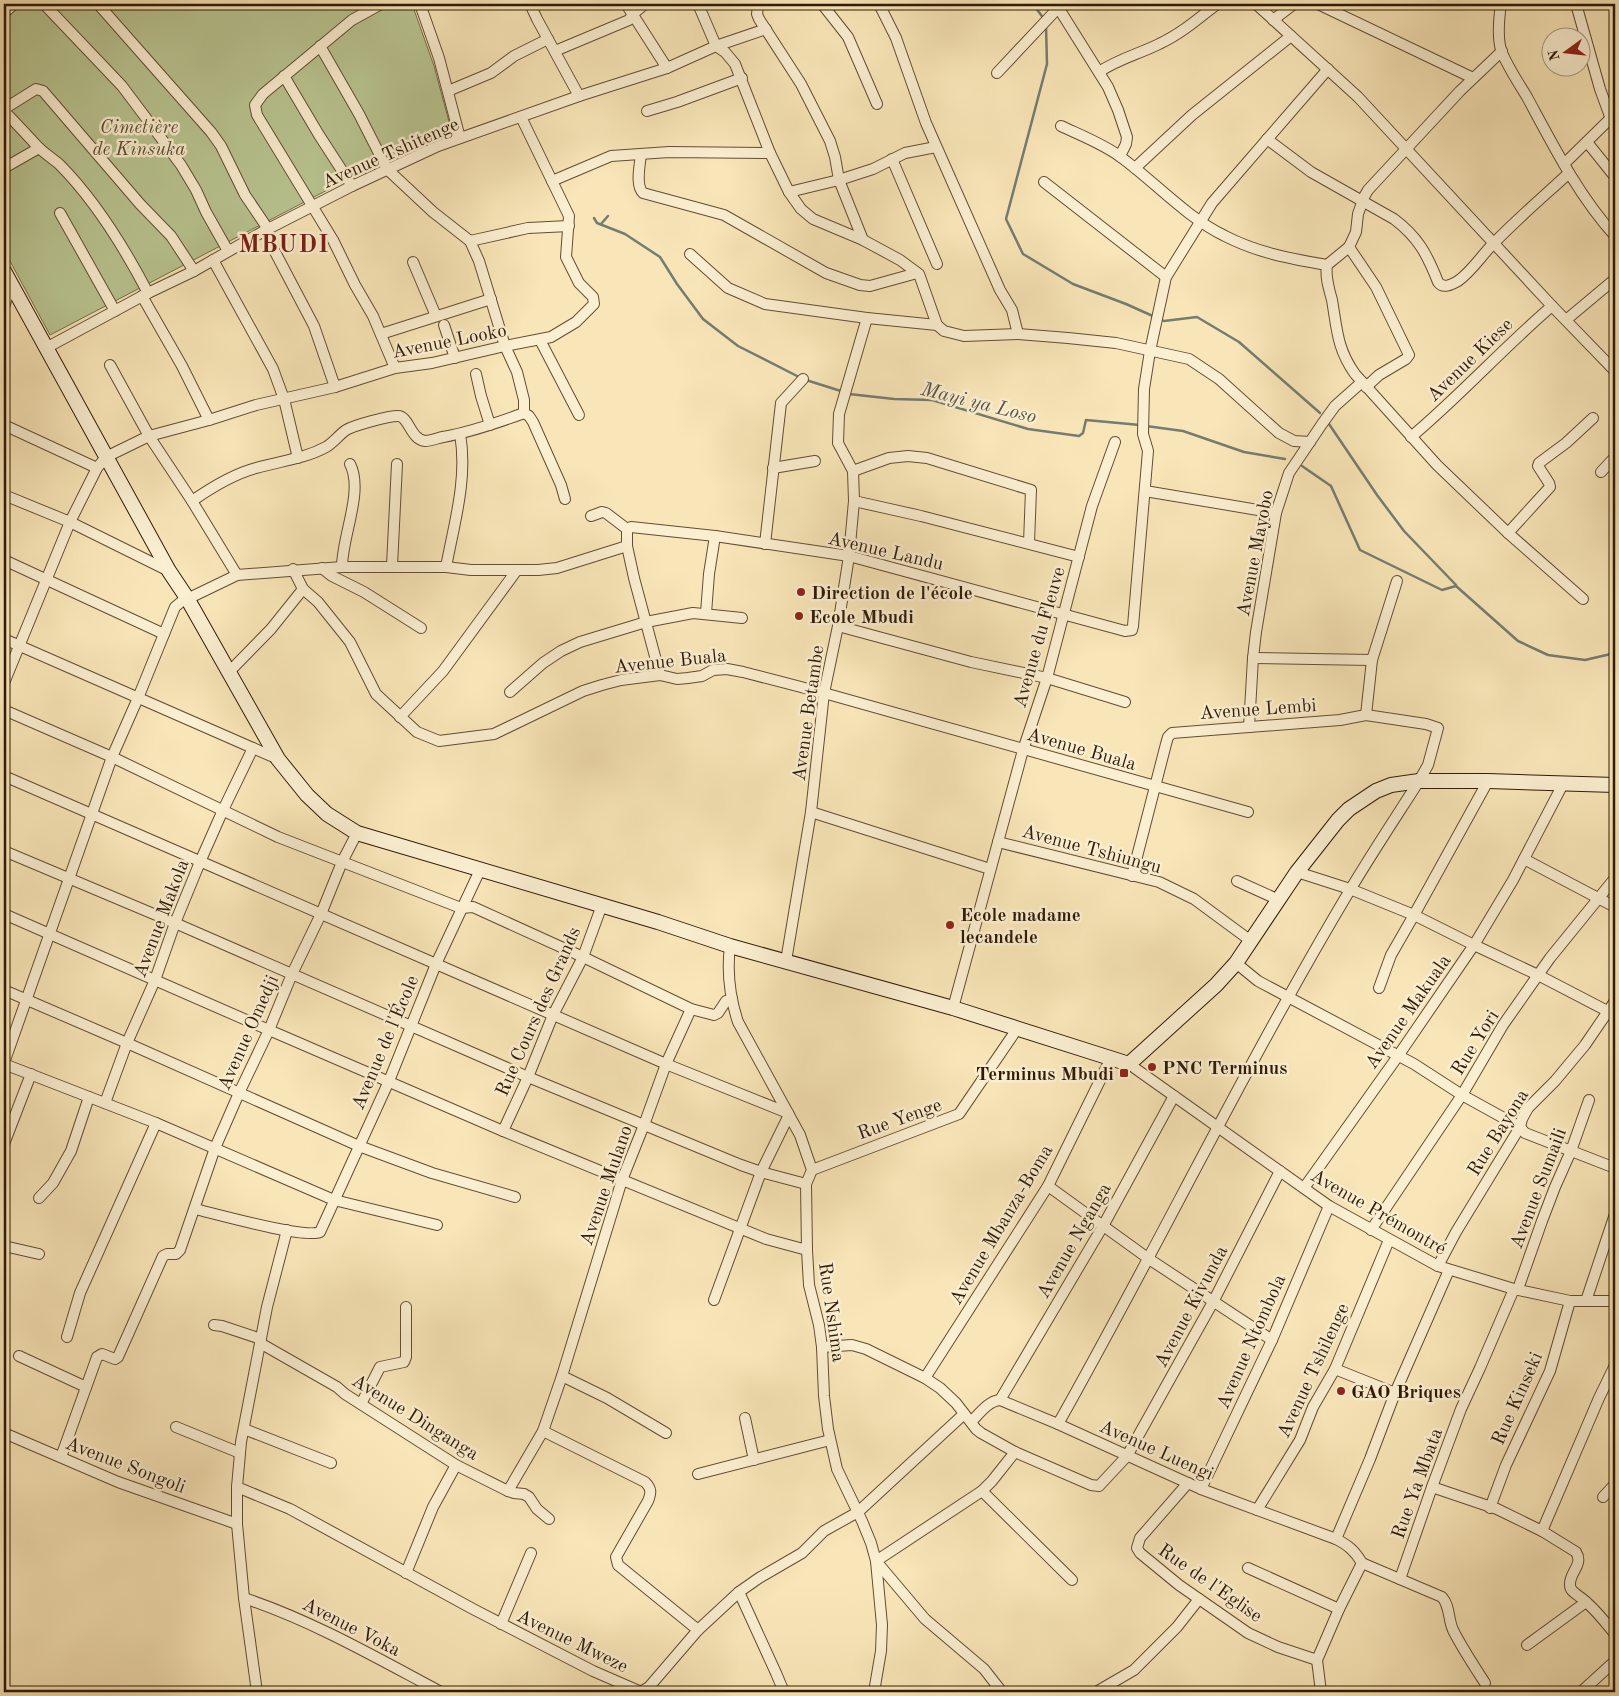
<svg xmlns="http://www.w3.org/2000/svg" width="1619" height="1696" font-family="'Old Standard TT',serif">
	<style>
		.green { fill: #b9c692; stroke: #74704c }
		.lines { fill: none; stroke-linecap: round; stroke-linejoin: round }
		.stream { stroke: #757c72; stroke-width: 2.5 }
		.street-casing { stroke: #624d33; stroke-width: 12 }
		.secondary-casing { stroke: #2f1a07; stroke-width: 16 }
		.street { stroke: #fbefd1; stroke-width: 10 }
		.secondary { stroke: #fbefd1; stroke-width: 14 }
		.poi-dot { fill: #8f2418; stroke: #fbefd1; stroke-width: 2 }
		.labels { text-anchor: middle; stroke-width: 5; stroke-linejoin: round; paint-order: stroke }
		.park-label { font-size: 19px; font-style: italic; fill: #584e31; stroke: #fbefd1 }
		.street-label { font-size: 19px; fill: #2f1a07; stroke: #fbefd1 }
		.poi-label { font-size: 19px; font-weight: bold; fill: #2f1a07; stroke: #fbefd1; text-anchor: start }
		.water-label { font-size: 20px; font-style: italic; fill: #585346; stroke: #fbefd1 }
		.district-label { font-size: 24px; font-weight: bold; letter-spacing: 1px; fill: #7a1f14; stroke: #fbefd1 }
	</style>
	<rect width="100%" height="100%" fill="#f9e6b8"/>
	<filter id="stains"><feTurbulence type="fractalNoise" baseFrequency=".004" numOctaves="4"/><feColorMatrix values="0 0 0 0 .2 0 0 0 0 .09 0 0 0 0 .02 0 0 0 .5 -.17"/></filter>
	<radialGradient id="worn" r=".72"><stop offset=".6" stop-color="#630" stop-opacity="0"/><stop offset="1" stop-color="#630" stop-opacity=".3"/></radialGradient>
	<path class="green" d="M4 4H412L434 66 451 129 379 163 50 335 4 250Z"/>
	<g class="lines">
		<g class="stream">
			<path d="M1033 4 1044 19"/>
			<path d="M1046 26 1047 64 1006 219 1023 254 1073 284 1126 304 1155 317"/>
			<path d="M594 218 597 223 625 234 660 257 677 284 703 319 738 346 801 378"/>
			<path d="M601 224 608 216"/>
			<path d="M1160 319 1164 321 1197 317 1239 342 1320 413"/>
			<path d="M806 380 844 392"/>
			<path d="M849 394 894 399 932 400 1028 429 1079 436 1083 433 1086 420 1140 425"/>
			<path d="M1329 424 1377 495 1404 531 1456 585"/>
			<path d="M1146 426 1183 431 1244 452 1285 459"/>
			<path d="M1302 466 1331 486 1360 550 1442 590 1456 586 1518 641 1548 655 1585 660 1615 653"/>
		</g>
		<g class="street-casing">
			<g id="street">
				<path d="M44 4 122 86 155 130 181 165 196 190 206 212 228 251"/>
				<path d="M98 4 211 132 221 146 245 195 268 229"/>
				<path d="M381 4 352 20 263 94 255 105 257 115 333 240 355 285 373 316 395 368"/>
				<path d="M420 4 439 58 460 138"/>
				<path d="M530 4 537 19 579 96"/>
				<path d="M626 4 667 68"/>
				<path d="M698 4 716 46 725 52 735 64 770 153 789 192 801 209 813 219 863 240 900 260 919 274 937 325"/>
				<path d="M761 4 758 6 757 14 759 19 801 84 830 141 835 157 839 180 863 240"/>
				<path d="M822 4 848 37 877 104"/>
				<path d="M879 4 896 38 926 123 1000 290 1012 310 1018 334"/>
				<path d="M1056 4 1108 87 1118 110 1127 137 1126 144 1120 156"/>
				<path d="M1256 4 1358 97 1552 306 1615 371"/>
				<path d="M1318 4 1473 78"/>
				<path d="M1501 4C1499 18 1497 36 1501 50 1507 66 1518 82 1527 97 1553 145 1578 195 1615 236"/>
				<path d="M1576 4 1600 89 1611 119"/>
				<path d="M4 13 14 4"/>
				<path d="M1273 20 1294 4"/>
				<path d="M320 46 359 114 387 169 433 212 470 241 479 261 505 346 517 372 524 400V413"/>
				<path d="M555 51 629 20 633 14 645 4"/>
				<path d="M1502 51 1460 91 1368 190 1364 197 1358 214 1356 232 1349 247 1327 265C1325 277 1329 289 1332 300 1337 329 1337 349 1355 374L1437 465 1508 533 1583 599"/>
				<path d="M1099 72C1118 59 1139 54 1159 44 1181 34 1199 18 1217 4"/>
				<path d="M997 73 1058 8"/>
				<path d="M284 76 319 135 352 186"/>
				<path d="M448 91 491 73 514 56 548 39"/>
				<path d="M4 109 36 89 43 91 140 204 171 236 194 271"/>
				<path d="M4 111C16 123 27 135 38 147 44 153 52 158 59 164 96 201 124 247 148 293"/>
				<path d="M647 111 677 102 742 78"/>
				<path d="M1061 126C1080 135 1106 145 1122 158 1156 183 1186 217 1225 236 1258 253 1292 259 1327 265"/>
				<path d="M1267 139 1311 172 1394 219C1418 237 1427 254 1438 282 1443 289 1451 285 1458 281 1472 271 1481 256 1493 244 1517 219 1544 196 1569 173"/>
				<path d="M1587 142 1615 177"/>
				<path d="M641 154C640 165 635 185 643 193L724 215 826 273 860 285 870 286 917 273"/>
				<path d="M892 159 937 264"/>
				<path d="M1564 164 1615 114"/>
				<path d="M4 168 39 148"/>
				<path d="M1135 168 1192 115 1291 36"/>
				<path d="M552 181 611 156 669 152 770 153"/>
				<path d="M1044 182 1166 277"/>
				<path d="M789 192 839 180 873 169 905 153 936 147"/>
				<path d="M60 213 115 311"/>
				<path d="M264 231 314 326 335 387"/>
				<path d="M470 241 528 228 569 226"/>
				<path d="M1349 247 1376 287 1409 355 1406 359 1379 375 1366 387"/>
				<path d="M690 254 728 288 765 304 867 318 937 325 944 331 964 336 1018 334 1068 338 1116 343 1189 359 1219 379 1279 433 1294 441 1310 442"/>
				<path d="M213 260 273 369 284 399 298 458"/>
				<path d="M413 262 436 316"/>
				<path d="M142 296 182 366 209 420"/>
				<path d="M4 307 11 285"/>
				<path d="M1566 320 1615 279"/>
				<path d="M444 325 455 358"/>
				<path d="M381 334 491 299"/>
				<path d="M540 340 579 415"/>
				<path d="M46 348 148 293 194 271 264 231 352 186 438 146 579 96 667 68 716 46 766 29"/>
				<path d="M110 365 149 436 192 501 237 575"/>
				<path d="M476 374 481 396 490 425"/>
				<path d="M524 413 529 416 533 422 561 485 565 499"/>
				<path d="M4 425 97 468"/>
				<path d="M1411 437C1460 396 1503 348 1552 306"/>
				<path d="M773 468 815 461"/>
				<path d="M853 471 889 458 908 456 927 458 1031 490 1029 543"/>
				<path d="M1601 472 1615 457"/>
				<path d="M1145 491 1276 513"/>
				<path d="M4 495 70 522 169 571"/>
				<path d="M192 501C212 487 233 474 256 468 280 461 304 459 326 447 333 443 339 435 346 430 355 425 388 416 398 416 409 416 410 439 425 441 430 441 438 438 443 437 471 432 497 423 524 413"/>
				<path d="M854 501 921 516 1079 557"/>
				<path d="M591 516 602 512 606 513 627 529"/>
				<path d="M627 529 631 527 715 536 849 556 1125 631 1132 630 1133 626 1148 451 1143 434 1144 389 1150 351 1166 277 1212 203 1328 69"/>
				<path d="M627 529V546L634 578 660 675"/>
				<path d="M1508 533 1550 487 1549 483 1538 466 1539 463 1566 443 1593 418"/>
				<path d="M765 544 781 403 803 379"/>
				<path d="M4 560 164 634"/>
				<path d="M392 566 397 464"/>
				<path d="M342 567C342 536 364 491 350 464"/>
				<path d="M446 567C454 524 468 478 460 434"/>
				<path d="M322 568 332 576 364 592 421 628"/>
				<path d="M293 569 303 589 318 602 350 642 376 694 417 732 439 741 494 734 583 691 602 685 621 680 660 675 677 679 688 678 702 676 713 670 727 669 743 672 824 693 1248 812"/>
				<path d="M706 613 709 574 715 536"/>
				<path d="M838 626 971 662 1047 678 1125 702"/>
				<path d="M4 639 278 759"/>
				<path d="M1253 658 1372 660"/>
				<path d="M229 672 271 629 303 589"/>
				<path d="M4 683 70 522 97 468 106 457 149 436 209 420 256 405 335 387 395 368 432 363 505 346 551 337 576 322 594 304 593 297 579 283 566 257 569 216 521 117"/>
				<path d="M510 692 543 663 561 651 580 642 646 622 693 613 742 618"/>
				<path d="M4 710 112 757 278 837 461 908 473 907 583 957 691 1009 714 1015 718 1013 726 1001 732 999"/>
				<path d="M1366 715 1372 660 1397 581"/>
				<path d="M400 717 443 671 517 570"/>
				<path d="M1249 727 1253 658 1256 632 1276 513 1289 473 1322 424 1335 406 1362 382"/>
				<path d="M4 776 666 1064 788 1113"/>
				<path d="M1563 784 1513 880 1474 945 1538 975 1615 1015"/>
				<path d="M811 812 990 869"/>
				<path d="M998 842 1159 882 1194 899 1251 941"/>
				<path d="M4 851 175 923 528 1077 741 1165 761 1172 806 1184"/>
				<path d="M1524 859 1615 907"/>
				<path d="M1297 872 1350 889 1414 915 1488 781"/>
				<path d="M1237 881 1279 900"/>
				<path d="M4 914 269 1030 503 1131 766 1239 807 1250"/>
				<path d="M730 946C727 970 730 998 738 1022L800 1135 812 1170 806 1184 807 1250 809 1285 819 1325 822 1347 824 1396 828 1429 837 1469 862 1521 871 1543 876 1561 882 1625 881 1651 874 1692"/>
				<path d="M786 961 811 812 824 693 838 626 849 556 854 501 853 471 838 443 839 414 867 318"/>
				<path d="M1236 963 1258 981 1414 1064 1462 1095 1520 1127 1525 1133 1615 1168"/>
				<path d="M4 990 127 1043 359 1146 432 1173 515 1197"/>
				<path d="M953 1008 1023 750 1047 678 1092 506 1115 442"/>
				<path d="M691 1009 666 1064 644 1125 622 1180 562 1376 543 1431 645 1482C652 1489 651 1493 648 1501L616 1557 618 1565 698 1630"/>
				<path d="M4 1063 112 757 138 698 175 607 181 602 237 575 342 567H446L471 570H538L557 568 627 546"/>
				<path d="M4 1064 156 1123 334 1200 437 1225"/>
				<path d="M1129 1064 1329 1206 1438 1266 1514 1289 1570 1301H1615"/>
				<path d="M105 1103 127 1043 155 980 175 923 200 862 223 810 253 748"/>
				<path d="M503 1131 528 1077 553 1015 583 957 602 905"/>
				<path d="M4 1144 31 1074"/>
				<path d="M812 1170 959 1114 1017 1029"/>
				<path d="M1048 1186 1149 1259 1272 1340"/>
				<path d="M1304 1188 1398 1056 1474 945 1414 915 1391 955 1379 988"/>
				<path d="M39 1198 53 1183 71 1151 89 1097"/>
				<path d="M195 1209C216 1214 305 1239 320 1232L389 1081 436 964 480 870"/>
				<path d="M1371 1230 1462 1095 1503 1025 1550 958 1615 878"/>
				<path d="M4 1246 39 1254"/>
				<path d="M1438 1266 1456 1232 1520 1127 1522 1119 1528 1108 1555 1081 1585 1045 1615 1001"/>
				<path d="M1518 1289 1542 1221 1555 1187 1571 1151 1589 1100"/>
				<path d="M714 1300 761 1172 789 1115"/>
				<path d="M1586 1301 1615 1214"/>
				<path d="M214 1325 222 1326 261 1339"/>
				<path d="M67 1337 80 1293 156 1123"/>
				<path d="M260 1343 337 1387 345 1394 456 1465 508 1491 514 1493 524 1494 529 1497 537 1509 549 1519"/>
				<path d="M822 1347 852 1345 866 1349 925 1378 940 1388 956 1403 976 1429 981 1433 1015 1452 1091 1485 1099 1486 1127 1456 1213 1302 1280 1171"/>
				<path d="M19 1356 86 1387"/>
				<path d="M1335 1369 1395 1393"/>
				<path d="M562 1376 607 1398 666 1433"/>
				<path d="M925 1378 1048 1186 1111 1058"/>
				<path d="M1000 1400 1103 1226 1174 1096"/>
				<path d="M361 1404 380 1367 404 1362 406 1357V1307"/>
				<path d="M745 1418 754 1460"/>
				<path d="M971 1422C979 1414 988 1401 1000 1400L1058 1424 1201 1489 1336 1539C1348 1545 1355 1551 1362 1563L1339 1609 1317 1660 1321 1692"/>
				<path d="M1058 1424C1158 1247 1246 1064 1350 890 1372 853 1396 817 1419 781L1428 765 1438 728 1426 724 1366 715 1340 720 1172 733 1168 737 1166 744 1132 876"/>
				<path d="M176 1427 240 1453"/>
				<path d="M244 1429 331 1463"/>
				<path d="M4 1433 118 1482 237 1524"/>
				<path d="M61 1457 97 1357 102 1354 115 1359 118 1357 163 1256 167 1254H176L180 1250 215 1148 239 1093 269 1030 292 974 321 914 342 862 357 833"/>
				<path d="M698 1474 830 1440"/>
				<path d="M1188 1483 1140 1538 1137 1548 1140 1553 1179 1585 1248 1633 1278 1647 1317 1660"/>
				<path d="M237 1487 290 1509 473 1609 593 1671 639 1691H642L649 1687 698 1630 739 1592 759 1578 802 1553 824 1531 858 1512 964 1414"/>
				<path d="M1432 1487 1497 1509 1542 1531 1576 1552C1584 1565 1569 1572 1570 1585 1570 1591 1575 1593 1580 1597 1594 1607 1604 1621 1615 1634"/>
				<path d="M1201 1489 1272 1340 1329 1206"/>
				<path d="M508 1491 543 1431"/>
				<path d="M982 1491 1072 1580"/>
				<path d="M1603 1497 1615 1484"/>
				<path d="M1490 1508 1506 1465 1550 1371 1570 1301"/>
				<path d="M1257 1510 1300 1440 1313 1407 1335 1369 1389 1240"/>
				<path d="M1542 1531 1599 1398 1615 1365"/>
				<path d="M1336 1539 1370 1459 1395 1393 1449 1270"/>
				<path d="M1362 1563 1442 1597C1450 1606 1448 1619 1453 1630 1462 1648 1474 1666 1485 1683"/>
				<path d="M1248 1568 1339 1609"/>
				<path d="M406 1573 433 1507 456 1465"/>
				<path d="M1400 1579 1432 1487 1461 1409 1480 1368 1514 1289"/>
				<path d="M739 1592 776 1673 784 1692"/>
				<path d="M244 1598C313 1621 377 1658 441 1692"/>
				<path d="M501 1624 531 1553"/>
				<path d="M1527 1645 1586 1602"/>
				<path d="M257 1692 244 1598 237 1524V1487L241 1442 267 1307 287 1230"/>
				<path d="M1002 1692 984 1669 925 1619 876 1561 982 1491 992 1481 1015 1452"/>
				<path d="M1096 1692 1134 1670 1177 1627 1199 1599"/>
				<path d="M1581 1692 1615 1661"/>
			</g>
		</g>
		<g class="secondary-casing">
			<path id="secondary" d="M4 271 169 571 187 598 278 759 307 795 327 814 357 833 658 922 730 946 953 1008 1129 1064 1216 985 1236 963 1297 872 1338 820 1349 809 1376 791 1391 785 1419 781H1488L1615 785"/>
		</g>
		<use href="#street" class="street"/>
		<use href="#secondary" class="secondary"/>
	</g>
	<g class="poi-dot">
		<circle cx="801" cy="592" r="5"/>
		<circle cx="799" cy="616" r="5"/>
		<circle cx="950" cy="925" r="5"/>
		<circle cx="1152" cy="1067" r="5"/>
		<rect x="1119" y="1068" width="10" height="10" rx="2.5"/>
		<circle cx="1341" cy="1391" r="5"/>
	</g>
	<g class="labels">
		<g class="park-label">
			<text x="139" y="133">Cimetière<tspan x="139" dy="22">de Kinsuka</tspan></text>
		</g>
		<g class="street-label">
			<text transform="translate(390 152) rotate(-24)" y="7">Avenue Tshitenge</text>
			<text transform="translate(449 340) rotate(-11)" y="7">Avenue Looko</text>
			<text transform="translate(1469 359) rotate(-44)" y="7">Avenue Kiese</text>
			<text transform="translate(886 550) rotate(13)" y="7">Avenue Landu</text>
			<text transform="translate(1254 553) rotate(-79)" y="7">Avenue Mayobo</text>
			<text transform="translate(1038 637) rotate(-74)" y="7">Avenue du Fleuve</text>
			<text transform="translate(670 660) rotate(-6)" y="7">Avenue Buala</text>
			<text transform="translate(1258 708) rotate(-4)" y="7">Avenue Lembi</text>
			<text transform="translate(807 713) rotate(-82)" y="7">Avenue Betambe</text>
			<text transform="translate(1082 748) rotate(16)" y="7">Avenue Buala</text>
			<text transform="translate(1092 848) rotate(15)" y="7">Avenue Tshiungu</text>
			<text transform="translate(160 918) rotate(-69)" y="7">Avenue Makola</text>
			<text transform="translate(537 1011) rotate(-66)" y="7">Rue Cours des Grands</text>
			<text transform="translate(1407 1011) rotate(-55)" y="7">Avenue Makuala</text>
			<text transform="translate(247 1032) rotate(-66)" y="7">Avenue Omedji</text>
			<text transform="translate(384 1042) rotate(-67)" y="7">Avenue de l'École</text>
			<text transform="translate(1474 1042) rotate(-58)" y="7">Rue Yori</text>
			<text transform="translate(899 1118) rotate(-20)" y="7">Rue Yenge</text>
			<text transform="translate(1497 1132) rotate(-58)" y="7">Rue Bayona</text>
			<text transform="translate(605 1185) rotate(-71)" y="7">Avenue Mulano</text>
			<text transform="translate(1537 1188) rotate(-69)" y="7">Avenue Sumaili</text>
			<text transform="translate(1379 1211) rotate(30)" y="7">Avenue Prémontré</text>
			<text transform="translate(1000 1224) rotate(-59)" y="7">Avenue Mbanza-Boma</text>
			<text transform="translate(1073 1240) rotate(-60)" y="7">Avenue Nganga</text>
			<text transform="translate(1190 1306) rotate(-62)" y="7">Avenue Kivunda</text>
			<text transform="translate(833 1312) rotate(82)" y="7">Rue Nshima</text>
			<text transform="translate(1250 1341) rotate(-66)" y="7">Avenue Ntombola</text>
			<text transform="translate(1312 1370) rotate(-65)" y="7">Avenue Tshilenge</text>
			<text transform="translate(1516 1398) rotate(-66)" y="7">Rue Kinseki</text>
			<text transform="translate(416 1416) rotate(32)" y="7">Avenue Dinganga</text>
			<text transform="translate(1157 1449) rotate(24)" y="7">Avenue Luengi</text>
			<text transform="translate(126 1464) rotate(21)" y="7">Avenue Songoli</text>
			<text transform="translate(1416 1483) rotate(-70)" y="7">Rue Ya Mbata</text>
			<text transform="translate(1211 1582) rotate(35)" y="7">Rue de l'Eglise</text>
			<text transform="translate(352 1626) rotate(27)" y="7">Avenue Voka</text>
			<text transform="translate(573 1640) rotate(26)" y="7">Avenue Mweze</text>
		</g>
		<g class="poi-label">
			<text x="811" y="599">Direction de l'école</text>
			<text x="809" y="623">Ecole Mbudi</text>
			<text x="960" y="921">Ecole madame<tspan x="960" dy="22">lecandele</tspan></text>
			<text x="1162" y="1074">PNC Terminus</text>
			<text x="1114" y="1080" text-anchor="end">Terminus Mbudi</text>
			<text x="1351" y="1398">GAO Briques</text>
		</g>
		<g class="water-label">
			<text transform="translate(979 402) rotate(14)" y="7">Mayi ya Loso</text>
		</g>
		<g class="district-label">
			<text x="284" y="252">MBUDI</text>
		</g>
	</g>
	<rect width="1619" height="1696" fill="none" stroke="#f9e6b8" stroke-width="20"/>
	<rect x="5" y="5" width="1609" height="1686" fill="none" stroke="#2f1a07" stroke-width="2.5"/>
	<rect x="10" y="10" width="1599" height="1676" fill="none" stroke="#2f1a07"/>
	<g transform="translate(1566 52) rotate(255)"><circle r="24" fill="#fbefd1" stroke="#a99a80"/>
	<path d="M0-4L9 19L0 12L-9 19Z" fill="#8f2418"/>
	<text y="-8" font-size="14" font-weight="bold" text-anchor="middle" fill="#2f1a07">N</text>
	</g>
	<rect width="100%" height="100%" filter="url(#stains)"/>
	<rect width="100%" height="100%" fill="url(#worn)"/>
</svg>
